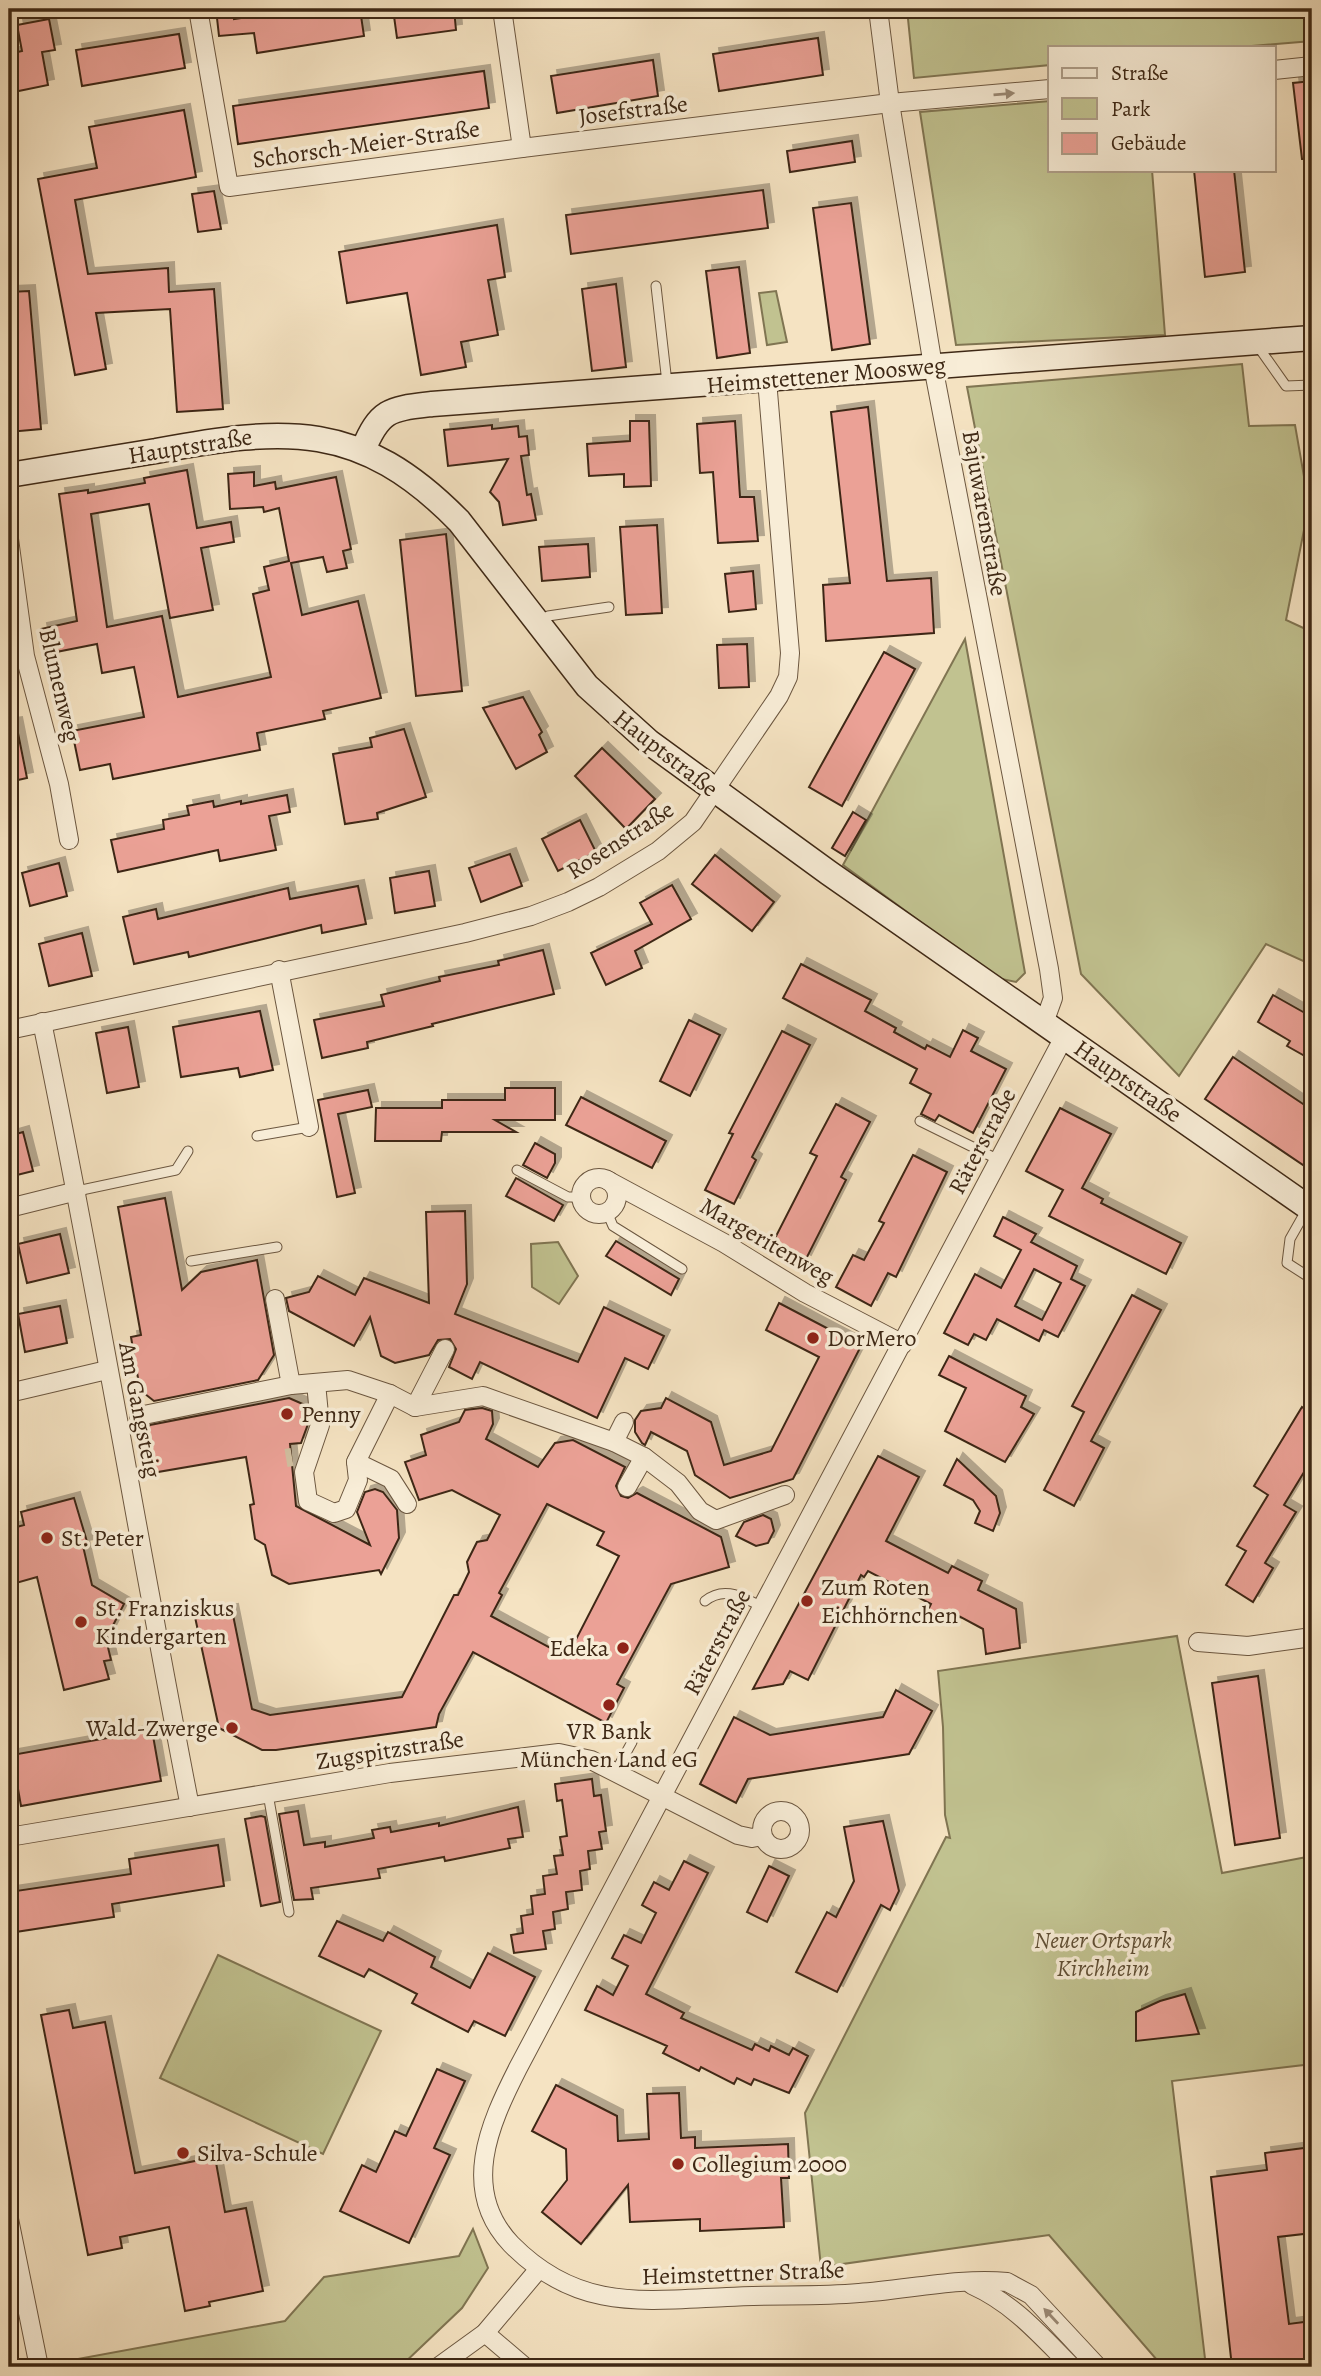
<svg xmlns="http://www.w3.org/2000/svg" width="1321" height="2376" font-family="Alegreya,serif">
	<style>
		.green { fill: #c1c290; stroke: #807552; stroke-width: 2 }
		.building { fill: #eba196; stroke: #3e2815; stroke-width: 2; fill-rule: evenodd; filter: url(#shadow) }
		.lines { fill: none; stroke-linecap: round; stroke-linejoin: round }
		.street-tunnel { stroke: #d0be9f; stroke-width: 18; stroke-dasharray: 18 9; stroke-linecap: butt }
		.lane-casing { stroke: #6c5740; stroke-width: 11 }
		.street-casing { stroke: #6c5740; stroke-width: 20 }
		.secondary-casing { stroke: #3e2815; stroke-width: 27 }
		.lane { stroke: #f8edd7; stroke-width: 9 }
		.street { stroke: #f8edd7; stroke-width: 18 }
		.secondary { stroke: #f8edd7; stroke-width: 24 }
		.oneway { fill: #9b8a76 }
		.poi-dot { fill: #8f2418; stroke: #f8edd7; stroke-width: 2.5 }
		.labels { text-anchor: middle; stroke-width: 7; stroke-linejoin: round; paint-order: stroke }
		.street-label { font-size: 24px; fill: #3e2815; stroke: #f8edd7 }
		.poi-label { font-size: 24px; fill: #3e2815; stroke: #f8edd7; text-anchor: start }
		.park-label { font-size: 24px; font-style: italic; fill: #5f4e34; stroke: #f8edd7 }
	</style>
	<defs>
		<filter id="shadow"><feDropShadow dx="6" dy="-6" stdDeviation="0" flood-color="#0004"/></filter>
	</defs>
	<rect width="100%" height="100%" fill="#f5e3c2"/>
	<filter id="stains"><feTurbulence type="fractalNoise" baseFrequency=".00286" numOctaves="4"/><feColorMatrix values="0 0 0 0 .2 0 0 0 0 .09 0 0 0 0 .02 0 0 0 .5 -.17"/></filter>
	<radialGradient id="worn" r=".72"><stop offset=".6" stop-color="#630" stop-opacity="0"/><stop offset="1" stop-color="#630" stop-opacity=".3"/></radialGradient>
	<g class="green">
		<path d="M907 9H1312V41L1240 47H1050V65L914 78Z"/>
		<path d="M1050 101V170H1152L1165 335 956 345 920 112Z"/>
		<path d="M776 291 787 342 767 345 759 293Z"/>
		<path d="M1242 364 1249 426 1295 425 1309 505 1286 620 1312 632V965L1266 944 1179 1076 1081 974 967 387Z"/>
		<path d="M965 639 1025 973 1016 982 997 978 843 865Z"/>
		<path d="M558 1242 578 1276 559 1304 532 1287 531 1244Z"/>
		<path d="M1177 1636 1222 1873 1312 1856V2064L1172 2081 1206 2367H1163L1049 2235 821 2267 805 2113 946 1837 950 1838 945 1815 943 1727 938 1671Z"/>
		<path d="M218 1955 381 2031 323 2154 160 2078Z"/>
		<path d="M473 2229 488 2268 462 2308 400 2367H57L56 2363 285 2321 324 2277 459 2256Z"/>
	</g>
	<g class="building">
		<path d="M216 9H233L234 19 300 9H360L364 36 257 53 254 33 219 36Z"/>
		<path d="M393 9H454L456 30 397 38Z"/>
		<path d="M49 19 55 50 42 52 48 85 9 93V54L22 51 17 25Z"/>
		<path d="M179 34 185 68 82 86 76 50Z"/>
		<path d="M818 38 823 75 719 91 713 54Z"/>
		<path d="M653 60 658 96 557 113 551 76Z"/>
		<path d="M484 71 489 108 238 144 233 106Z"/>
		<path d="M1312 81V159H1302L1293 83Z"/>
		<path d="M184 110 196 177 75 200 88 274 168 268 169 292 214 289 223 409 177 412 170 309 96 313 106 369 75 375 38 179 97 168 89 127Z"/>
		<path d="M852 141 855 162 790 172 787 151Z"/>
		<path d="M1194 170H1234L1245 272 1205 277Z"/>
		<path d="M763 190 768 228 571 254 566 215Z"/>
		<path d="M214 191 221 229 198 232 192 194Z"/>
		<path d="M851 203 870 344 832 350 813 208Z"/>
		<path d="M497 225 505 277 488 280 498 335 461 342 466 367 421 375 407 293 347 303 339 252Z"/>
		<path d="M739 267 750 353 717 358 706 271Z"/>
		<path d="M616 284 626 367 592 371 582 289Z"/>
		<path d="M29 291 41 429 9 432V292Z"/>
		<path d="M868 407 887 581 931 578 934 633 826 641 823 585 850 583 831 412Z"/>
		<path d="M630 421H649L651 486 624 487V474L589 476 587 444 630 441Z"/>
		<path d="M735 421 740 497H754L758 541 718 543 713 472 700 473 697 424Z"/>
		<path d="M492 425V429L518 426 519 437 527 436 529 455 521 456 527 495 531 494 536 520 503 525 499 502 490 492 508 459 448 466 444 430Z"/>
		<path d="M187 470 197 528 231 522 234 542 201 548 213 610 170 618 149 504 91 514 107 627 162 616 178 697 271 677 253 594 269 590 264 567 289 561 279 508 264 512 263 507 230 509 228 474 254 472V486L275 482 276 489 336 477 351 549 343 551 347 568 327 572 323 557 291 563 302 615 358 601 381 698 323 711 325 719 257 733 260 750 113 779 110 764 80 770 72 731 144 717 134 667 102 673 97 644 46 654 41 629 77 621 59 494 88 490V493L145 483 144 478Z"/>
		<path d="M657 525 662 613 626 615 620 527Z"/>
		<path d="M446 534 462 691 416 696 400 540Z"/>
		<path d="M588 544 590 577 542 581 539 547Z"/>
		<path d="M753 571 756 609 729 612 725 574Z"/>
		<path d="M747 644 749 687 719 688 717 645Z"/>
		<path d="M884 652 915 669 842 806 809 787Z"/>
		<path d="M523 697 542 732 539 735 547 752 516 769 483 708Z"/>
		<path d="M16 723 27 778 9 782V724Z"/>
		<path d="M404 729 426 797 377 813 378 819 345 824 333 754 372 747 370 738Z"/>
		<path d="M602 748 655 799 626 829 575 776Z"/>
		<path d="M287 795 290 812 269 816 276 850 220 861 218 850 118 872 111 840 164 829 163 820 189 815 187 806 213 801 214 807 241 801V804Z"/>
		<path d="M853 812 866 820 845 856 832 848Z"/>
		<path d="M580 820 596 852 558 871 542 839Z"/>
		<path d="M510 854 522 886 481 902 469 868Z"/>
		<path d="M715 855 774 902 752 931 692 884Z"/>
		<path d="M59 863 67 896 30 906 22 873Z"/>
		<path d="M429 871 435 906 395 913 390 878Z"/>
		<path d="M672 885 691 919 635 951 642 968 606 985 591 953 652 924 640 903Z"/>
		<path d="M358 886 366 924 322 933 321 925 189 957 188 952 134 964 123 917 156 909 158 919 288 888 290 899Z"/>
		<path d="M82 933 92 976 49 986 39 944Z"/>
		<path d="M543 950 554 994 432 1024 433 1026 367 1042 368 1048 322 1058 314 1020 384 1006 381 995 440 981 439 977 499 965 498 961Z"/>
		<path d="M801 964 871 1000 865 1011 896 1028 894 1032 925 1049 927 1045 950 1057 963 1030 978 1038 971 1051 1006 1069 973 1133 939 1115 935 1121 921 1114 931 1094 910 1083 917 1069 783 998Z"/>
		<path d="M1273 995 1312 1017V1060L1287 1046 1290 1041 1258 1022Z"/>
		<path d="M260 1011 273 1070 240 1077 238 1068 181 1077 173 1027Z"/>
		<path d="M689 1020 720 1035 690 1096 660 1081Z"/>
		<path d="M128 1027 139 1087 107 1093 96 1033Z"/>
		<path d="M782 1031 810 1045 752 1157 756 1160 734 1204 705 1190 733 1134 729 1133Z"/>
		<path d="M1233 1057 1312 1110V1171L1205 1099Z"/>
		<path d="M505 1088H555V1120H495L516 1132H442L441 1141H375L376 1108H442V1100H505Z"/>
		<path d="M368 1090 372 1107 338 1114 355 1193 337 1197 318 1100Z"/>
		<path d="M581 1097 666 1141 652 1168 566 1125Z"/>
		<path d="M836 1104 870 1122 841 1177 846 1180 805 1261 772 1244 817 1156 810 1153Z"/>
		<path d="M1060 1108 1111 1134 1082 1188 1103 1199 1101 1203 1181 1243 1166 1274 1049 1216 1063 1190 1026 1171Z"/>
		<path d="M23 1132 33 1171 9 1177V1136Z"/>
		<path d="M535 1143 555 1154V1163L547 1178 523 1165Z"/>
		<path d="M913 1155 947 1172 896 1277 888 1273 871 1306 836 1287 853 1255 864 1260 884 1223 879 1221Z"/>
		<path d="M516 1178 563 1205 554 1221 506 1196Z"/>
		<path d="M165 1198 182 1290 201 1272 257 1260 274 1355 258 1380 154 1401 140 1390 131 1337 141 1335 118 1207Z"/>
		<path d="M465 1211 467 1284 455 1314 578 1362 604 1307 664 1336 648 1369 625 1358 597 1418 480 1362 472 1379 449 1367 456 1349 450 1339 438 1340 429 1355 395 1363 381 1356 370 1317 354 1346 289 1311 286 1298 309 1292 318 1276 355 1295 364 1278 429 1303 426 1212Z"/>
		<path d="M1003 1217 1036 1234 1031 1242 1077 1266 1071 1279 1085 1286 1058 1337 1044 1330 1039 1341 997 1319 986 1340 974 1334 968 1345 944 1333 975 1274 1001 1288 1021 1250 994 1236ZM1034 1269 1061 1283 1042 1320 1015 1306Z"/>
		<path d="M60 1234 69 1273 27 1283 18 1244Z"/>
		<path d="M616 1241 679 1279 671 1295 606 1256Z"/>
		<path d="M1132 1295 1161 1310 1091 1441 1104 1448 1074 1506 1044 1490 1084 1412 1072 1406Z"/>
		<path d="M779 1303 861 1346 793 1479 730 1498 695 1475 687 1451 651 1432 645 1445 642 1443 635 1432V1420L641 1411 661 1408 666 1398 711 1422 724 1465 771 1451 819 1357 766 1330Z"/>
		<path d="M60 1306 67 1343 25 1352 18 1314Z"/>
		<path d="M949 1356 1026 1396 1021 1407 1034 1414 1005 1462 945 1431 966 1388 939 1375Z"/>
		<path d="M289 1398 305 1405 308 1424 301 1443 290 1444 296 1506 370 1545 357 1512 365 1492 375 1489 383 1492 397 1510 399 1538 381 1574 379 1570 289 1584 272 1575 265 1545 255 1539 250 1505 254 1504 246 1457 146 1474 139 1439 150 1425Z"/>
		<path d="M1302 1407 1312 1414V1459L1284 1505 1296 1512 1265 1563 1273 1568 1253 1602 1226 1585 1246 1551 1237 1546 1268 1495 1254 1486Z"/>
		<path d="M482 1408 492 1411 493 1424 486 1439 538 1467 555 1443 573 1440 625 1467 616 1486 621 1496 628 1498 637 1493 721 1537 729 1567 671 1584 617 1684 624 1688 606 1723 473 1652 439 1714 436 1727 276 1750H262L219 1728 195 1617 232 1610 252 1709 270 1715 402 1697 454 1595H458L469 1572 467 1562 477 1542 487 1540 500 1515 452 1490 419 1500 405 1462 426 1455 421 1435 459 1422 465 1410ZM547 1504 604 1532 597 1545 619 1556 567 1657 491 1616 502 1595 499 1593Z"/>
		<path d="M878 1456 919 1477 886 1541 948 1573 952 1566 982 1581 978 1590 1016 1609 1020 1648 986 1654 983 1629 959 1616 955 1624 928 1610 931 1604 868 1571 864 1577 861 1575 808 1680 790 1671 783 1684 753 1689Z"/>
		<path d="M957 1459 996 1496 1000 1513 993 1531 975 1523 980 1511 973 1500 944 1485Z"/>
		<path d="M74 1498 88 1545 83 1546 92 1585 124 1604 106 1639 111 1660 104 1661 109 1679 64 1690 37 1577 9 1585V1529L24 1525 21 1512Z"/>
		<path d="M763 1515 771 1519 774 1531 768 1543 756 1546 736 1536 744 1522Z"/>
		<path d="M1258 1676 1280 1838 1235 1845 1212 1683Z"/>
		<path d="M896 1690 932 1711 909 1754 748 1779 736 1803 700 1784 734 1717 770 1735 883 1717Z"/>
		<path d="M152 1730 161 1781 21 1806 12 1755Z"/>
		<path d="M592 1779 594 1796 601 1795 606 1831 599 1832 602 1849 588 1851 590 1869 580 1871 582 1890 566 1892 568 1909 553 1912 555 1929 543 1931 546 1949 514 1953 511 1935 523 1933 521 1916 533 1914 531 1896 545 1894 543 1876 557 1874 554 1856 563 1855 560 1837 567 1836 562 1800 557 1801 555 1784Z"/>
		<path d="M518 1807 523 1837 508 1839 510 1848 445 1861 444 1857 378 1869 380 1878 311 1888 313 1899 294 1900 279 1814 298 1811 304 1845 325 1842V1847L374 1838 372 1830 390 1827 391 1832 439 1823V1826Z"/>
		<path d="M261 1816 265 1817 280 1902 261 1906 245 1819Z"/>
		<path d="M883 1821 899 1891 890 1910 881 1905 837 1992 796 1972 827 1912 836 1917 854 1881 844 1827Z"/>
		<path d="M218 1845 224 1886 112 1904 114 1917 9 1933V1892L131 1874 129 1859Z"/>
		<path d="M684 1861 708 1873 646 1994 684 2013 681 2018 752 2050 755 2044 769 2051 771 2046 789 2055 793 2048 808 2056 789 2093 754 2079 751 2085 737 2078 734 2084 701 2067 699 2071 663 2053 667 2046 585 2010 597 1986 613 1995 628 1966 612 1958 624 1935 641 1943 656 1913 642 1905 654 1882 669 1890Z"/>
		<path d="M769 1866 789 1876 767 1922 747 1912Z"/>
		<path d="M337 1921 383 1941 388 1932 435 1957 431 1967 470 1988 488 1953 535 1977 505 2036 474 2021 468 2032 412 2003 417 1994 369 1969 364 1977 319 1956Z"/>
		<path d="M1185 1994 1199 2034 1136 2041V2012L1160 2001Z"/>
		<path d="M69 2010 73 2028 105 2022 135 2173 215 2157 225 2212 246 2208 263 2291 209 2302 210 2306 185 2311 169 2227 120 2237 122 2248 88 2255 41 2015Z"/>
		<path d="M437 2069 465 2081 434 2148 450 2155 409 2243 340 2211 362 2165 376 2172 395 2131 406 2136Z"/>
		<path d="M556 2085 617 2116 618 2141 649 2139 647 2094 679 2093 681 2138 695 2137V2148L788 2144 789 2178H781L784 2227 700 2231V2219L630 2222 628 2185 581 2244 542 2212 567 2180 566 2149 532 2131Z"/>
		<path d="M1312 2147V2233L1278 2237 1289 2324 1312 2321V2367H1232L1211 2177 1267 2170 1265 2153Z"/>
	</g>
	<g class="lines">
		<path class="street-tunnel" d="M286 1458 292 1457"/>
		<g class="lane-casing">
			<g id="lane">
				<path d="M656 286 667 383"/>
				<path d="M1257 345 1286 386 1312 385"/>
				<path d="M537 621 548 616 609 607"/>
				<path d="M920 1121 999 1160"/>
				<path d="M257 1136 309 1127"/>
				<path d="M517 1170 568 1197H581"/>
				<path d="M77 1191 176 1170 188 1151"/>
				<path d="M1307 1209 1290 1239 1287 1263 1312 1279"/>
				<path d="M607 1212 613 1226 682 1269"/>
				<path d="M191 1261 277 1247"/>
				<path d="M705 1601C725 1585 743 1598 763 1607"/>
				<path d="M616 1771 632 1742"/>
				<path d="M268 1794 289 1912"/>
			</g>
		</g>
		<g class="street-casing">
			<g id="street">
				<path d="M198 9 229 187 522 148"/>
				<path d="M502 9 522 148 890 103 1050 89"/>
				<path d="M878 9 890 103 933 366 1049 969 1053 998 1044 1023"/>
				<path d="M1274 70 1312 66"/>
				<path d="M9 539 25 656 59 784 69 840"/>
				<path d="M279 970 309 1127"/>
				<path d="M42 1022C96 1283 139 1546 190 1807"/>
				<path d="M9 1030 465 933 531 916 568 902 599 887 658 851 693 822 779 696 788 677 790 653 767 380"/>
				<path d="M1064 1037 518 2068C489 2125 460 2190 511 2244 577 2311 641 2301 727 2297 771 2294 815 2297 859 2293 905 2290 962 2277 1007 2282L1031 2295 1098 2367"/>
				<circle cx="599" cy="1196" r="18"/>
				<path d="M607 1180 724 1243 805 1293 903 1344"/>
				<path d="M9 1208 77 1191"/>
				<path d="M275 1299 291 1385"/>
				<path d="M316 1383 320 1425 304 1472 308 1501 334 1513 346 1509 358 1480 356 1462"/>
				<path d="M9 1393 107 1370"/>
				<path d="M390 1394 356 1462 391 1479 407 1504"/>
				<path d="M415 1407 445 1349"/>
				<path d="M139 1416 291 1385 348 1380 390 1394 415 1407 483 1396 614 1442 644 1457 678 1483 700 1511 716 1520 785 1495"/>
				<path d="M614 1442 624 1422"/>
				<path d="M627 1487 644 1457"/>
				<path d="M1198 1642 1248 1646 1312 1637"/>
				<circle cx="781" cy="1830" r="19"/>
				<path d="M9 1837 390 1773 559 1753 591 1760 738 1835 752 1838 762 1836"/>
				<path d="M9 2219 39 2367"/>
				<path d="M972 2285C1014 2304 1040 2335 1072 2367"/>
				<path d="M485 2333 525 2367"/>
				<path d="M438 2367 485 2333 538 2270"/>
			</g>
		</g>
		<g class="secondary-casing">
			<g id="secondary">
				<path d="M363 450C380 409 390 409 432 404L1312 338"/>
				<path d="M9 475C58 467 107 459 156 451 285 427 360 420 459 521L587 686 649 742 829 873 1312 1210"/>
			</g>
		</g>
		<use href="#lane" class="lane"/>
		<use href="#street" class="street"/>
		<use href="#secondary" class="secondary"/>
	</g>
	<defs><path id="oneway-solid" d="M-6-.8H1V-3.2L6.5 0L1 3.2V.8H-6Z" transform="scale(1.75)"/></defs>
	<g class="oneway">
		<use href="#oneway-solid" transform="translate(1004 94) rotate(-5)"/>
		<use href="#oneway-solid" transform="translate(1051 2316) rotate(-133)"/>
	</g>
	<g class="poi-dot">
		<circle cx="813" cy="1338" r="7"/>
		<circle cx="287" cy="1414" r="7"/>
		<circle cx="47" cy="1538" r="7"/>
		<circle cx="807" cy="1601" r="7"/>
		<circle cx="81" cy="1622" r="7"/>
		<circle cx="623" cy="1648" r="7"/>
		<circle cx="609" cy="1705" r="7"/>
		<circle cx="232" cy="1728" r="7"/>
		<circle cx="183" cy="2153" r="7"/>
		<circle cx="678" cy="2164" r="7"/>
	</g>
	<g class="labels">
		<g class="street-label">
			<text transform="translate(633 110) rotate(-7)" y="8">Josefstraße</text>
			<text transform="translate(366 144) rotate(-8)" y="8">Schorsch-Meier-Straße</text>
			<text transform="translate(826 375) rotate(-5)" y="8">Heimstettener Moosweg</text>
			<text transform="translate(190 446) rotate(-9)" y="8">Hauptstraße</text>
			<text transform="translate(985 513) rotate(80)" y="8">Bajuwarenstraße</text>
			<text transform="translate(60 685) rotate(77)" y="8">Blumenweg</text>
			<text transform="translate(666 753) rotate(38)" y="8">Hauptstraße</text>
			<text transform="translate(620 840) rotate(-33)" y="8">Rosenstraße</text>
			<text transform="translate(1128 1081) rotate(35)" y="8">Hauptstraße</text>
			<text transform="translate(982 1141) rotate(-62)" y="8">Räterstraße</text>
			<text transform="translate(767 1241) rotate(30)" y="8">Margeritenweg</text>
			<text transform="translate(140 1410) rotate(79)" y="8">Am Gangsteig</text>
			<text transform="translate(717 1642) rotate(-62)" y="8">Räterstraße</text>
			<text transform="translate(390 1750) rotate(-9)" y="8">Zugspitzstraße</text>
			<text transform="translate(743 2273) rotate(-2)" y="8">Heimstettner Straße</text>
		</g>
		<g class="poi-label">
			<text x="827" y="1346">DorMero</text>
			<text x="301" y="1422">Penny</text>
			<text x="61" y="1546">St. Peter</text>
			<text x="821" y="1595">Zum Roten<tspan x="821" dy="28">Eichhörnchen</tspan></text>
			<text x="95" y="1616">St. Franziskus<tspan x="95" dy="28">Kindergarten</tspan></text>
			<text x="609" y="1656" text-anchor="end">Edeka</text>
			<text x="218" y="1736" text-anchor="end">Wald-Zwerge</text>
			<text x="609" y="1739" text-anchor="middle">VR Bank<tspan x="609" dy="28">München Land eG</tspan></text>
			<text x="197" y="2161">Silva-Schule</text>
			<text x="692" y="2172">Collegium 2000</text>
		</g>
		<g class="park-label">
			<text x="1103" y="1948">Neuer Ortspark<tspan x="1103" dy="28">Kirchheim</tspan></text>
		</g>
	</g>
	<rect width="1321" height="2376" fill="none" stroke="#f5e3c2" stroke-width="35"/>
	<rect x="10" y="10" width="1300" height="2355" fill="none" stroke="#3e2815" stroke-width="3.5"/>
	<rect x="18" y="18" width="1286" height="2341" fill="none" stroke="#3e2815" stroke-width="2"/>
	<rect x="1048" y="46" width="228" height="126" fill="#f8edd7" stroke="#ae9e89" stroke-width="2"/>
	<rect x="1062" y="68" width="35" height="10" fill="#f8edd7" stroke="#ae9e89" stroke-width="2"/>
	<text x="1111" y="80" font-size="21" fill="#3e2815">Straße</text>
	<rect x="1062" y="98" width="35" height="21" fill="#c1c290" stroke="#ae9e89" stroke-width="2"/>
	<text x="1111" y="116" font-size="21" fill="#3e2815">Park</text>
	<rect x="1062" y="133" width="35" height="21" fill="#eba196" stroke="#ae9e89" stroke-width="2"/>
	<text x="1111" y="150" font-size="21" fill="#3e2815">Gebäude</text>
	<rect width="100%" height="100%" filter="url(#stains)"/>
	<rect width="100%" height="100%" fill="url(#worn)"/>
</svg>
